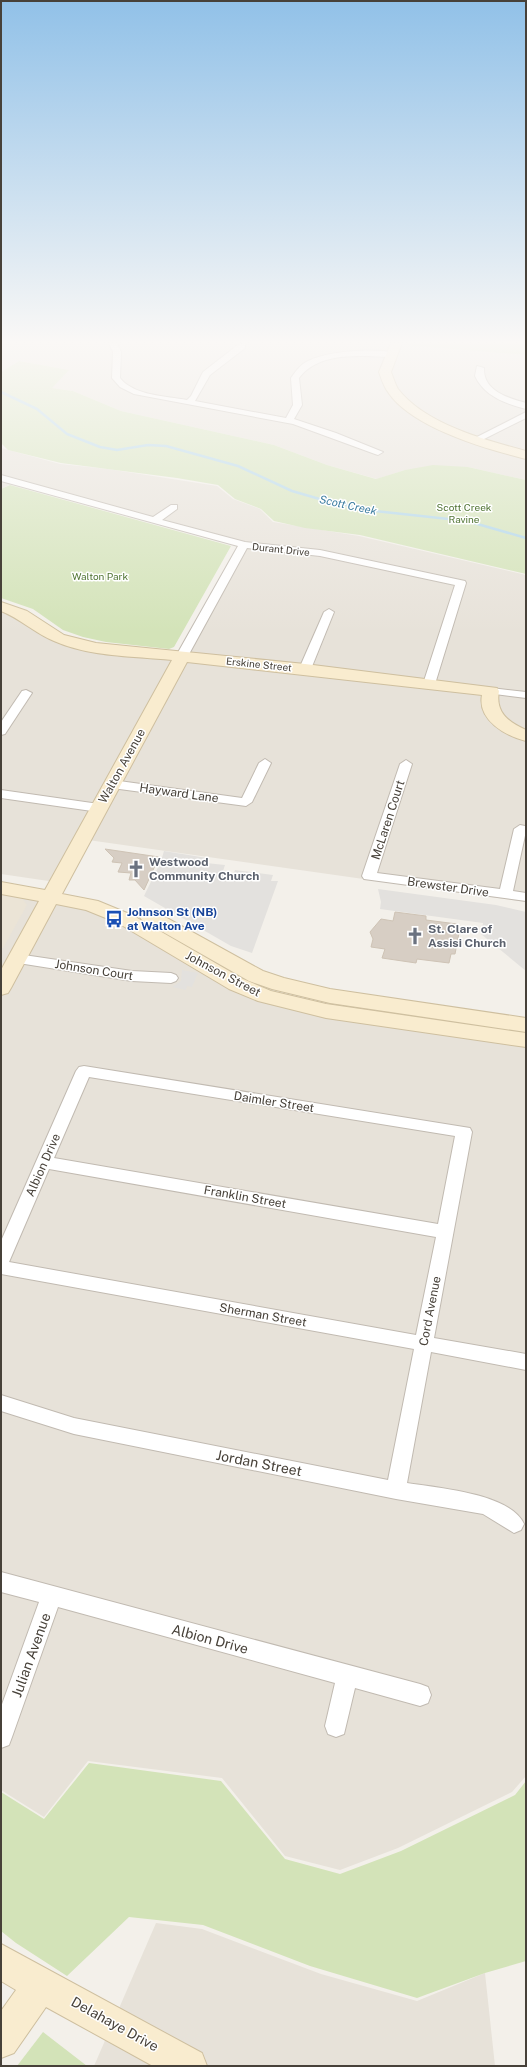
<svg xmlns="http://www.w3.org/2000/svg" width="527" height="2067" font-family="'Public Sans',sans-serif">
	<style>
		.residential { fill: #e7e2d9 }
		.education { fill: #ebe4d6 }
		.green { fill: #d3e3b8 }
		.parking { fill: #e3e1de }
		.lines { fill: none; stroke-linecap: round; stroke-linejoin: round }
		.stream { stroke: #aed5e9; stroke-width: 2.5 }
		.building { fill: #d7cec4; stroke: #cec3b5 }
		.street-casing { stroke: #c1bab1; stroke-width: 2 }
		.secondary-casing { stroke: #cebf9f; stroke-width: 2 }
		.street { fill: #fff; fill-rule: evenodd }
		.secondary { fill: #f9eccf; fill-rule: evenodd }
		.labels { text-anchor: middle; stroke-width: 3; stroke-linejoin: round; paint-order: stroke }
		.far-park-label { font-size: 10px; fill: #4f7332; stroke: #fff }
		.far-street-label { font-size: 10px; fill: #474139; stroke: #fff }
		.far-water-label { font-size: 11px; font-style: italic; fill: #3b7ca0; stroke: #fff }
		.street-label { font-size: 12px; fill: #474139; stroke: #fff }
		.worship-label { font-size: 12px; font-weight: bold; fill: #5b616d; stroke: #fff; text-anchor: start }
		.transit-label { font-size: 12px; font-weight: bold; fill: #164399; stroke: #fff; text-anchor: start }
		.near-street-label { font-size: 14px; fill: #474139; stroke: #fff }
	</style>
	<rect width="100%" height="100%" fill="#f3f0ea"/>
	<g class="residential">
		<path d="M1 343H400L403 345 526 355V480L468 467 405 470 377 479 327 465 274 445 121 411 73 391 51 388 68 370 19 361 1 372Z"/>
		<path d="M1 448 60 464 108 469 217 486 233 499 260 509 273 522 359 536 526 575V902L88 840 62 883 1 874V611L19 616 51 638 185 657 247 545 17 481 1 489Z"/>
		<path d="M1 888 51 896 1 988Z"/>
		<path d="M52 898 90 906 241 990 526 1041V1776L512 1792 398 1848 340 1870 285 1856 222 1778 88 1761 44 1817 1 1790V993Z"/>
		<path d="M156 1923 202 1929 321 1974 417 2001 485 1973 495 2066H94Z"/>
	</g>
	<path class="education" d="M1 894 21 897 27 905 3 948H1Z"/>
	<g class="green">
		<path d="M404 343H526V355L403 345Z"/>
		<path d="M19 361 69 370 52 388 73 391 121 411 274 445 327 465 376 479 405 470 433 465 468 467 526 480V574L360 535 305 528 274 521 261 509 235 499 218 485 177 478 61 463 8 450 1 443V372Z"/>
		<path d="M10 485 231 546 174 647 169 649 106 642 83 637 63 630 33 609 1 598V489Z"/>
		<path d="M89 1763 221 1781 285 1859 340 1874 401 1851 515 1795 526 1781V1961L485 1973 417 1998 310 1966 203 1925 129 1917 67 1976 16 1943 1 1931V1792L44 1819Z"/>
		<path d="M43 2032 87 2066H17Z"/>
	</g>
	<g class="parking">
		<path d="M164 851 207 858 206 863 225 865 222 874 233 875 235 870 273 875 271 881H278L252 953 231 946 144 896 161 861Z"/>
		<path d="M378 889 496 905 526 912V971L481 934 483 923 380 909 381 902Z"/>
		<path d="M182 970 198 973 192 987 187 986 186 990 172 987 181 981Z"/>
	</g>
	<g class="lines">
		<path class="stream" d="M1 392 37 409 67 434 100 447 117 450 148 445 166 446 238 466 292 491 323 500 375 511 467 521 526 538"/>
	</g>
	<g class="building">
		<path d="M105 849 159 857 144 890 135 880H129L131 873 118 872 122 863 112 862 114 858Z"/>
		<path d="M395 912 426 916V920L457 924 455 933H459L455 954H451L449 963 417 959 416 963 382 958 385 949 371 947 373 939 370 932 381 919 393 921Z"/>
	</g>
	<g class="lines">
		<g class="street-casing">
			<g id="street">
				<path d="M109 343H117L121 352 120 378C134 396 167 396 187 400L191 396 203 372 239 344H245V348L210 375 195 401 286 418 293 405 291 378C296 371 300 365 308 361 328 351 372 348 394 353L395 355 391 357C361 356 319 351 299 378L302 405 294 419 336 433 383 452 378 455 375 454 293 424 134 394 120 387 112 378 113 352Z"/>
				<path d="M477 366 484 368C483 391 508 398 526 403V409C506 404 484 396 475 376Z"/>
				<path d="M526 412V418L480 441H474L473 439Z"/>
				<path d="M1 475 153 517 171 505H177V509L162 520 245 542 320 550 465 581 466 583 435 684 429 687 423 684 455 585 320 556 247 548 188 656 182 659 176 656 238 546 1 481Z"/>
				<path d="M329 609 334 612 311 669 305 672 301 671 299 669 324 612Z"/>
				<path d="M491 688 526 692V698L487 693 485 691Z"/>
				<path d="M26 690 32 693 5 734 1 735V722L22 691Z"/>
				<path d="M265 759 271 763 252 802 246 806 112 788 106 784 112 780 242 798 259 763Z"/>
				<path d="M406 760 412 764 377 873 500 889 514 829 520 825 525 826 526 831 513 891 526 893V901L364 879 362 876 400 764Z"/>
				<path d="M1 790 99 804 105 808 99 812 1 798Z"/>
				<path d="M17 954 132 971 171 973 176 975 178 978 176 981 171 983 132 981 12 962 10 959 12 956Z"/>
				<path d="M84 1066 470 1128 472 1132 434 1338 526 1354V1370L431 1352 407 1483C437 1488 510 1493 524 1524L521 1530 514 1533 483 1514 396 1499 74 1434 1 1411V1395L74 1418 388 1480 414 1349 1 1274V1241L76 1071 79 1067ZM89 1077 455 1136 438 1224 54 1158ZM49 1169 436 1237 416 1335 9 1262Z"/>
				<path d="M1 1572 420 1684 428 1687 431 1695 428 1703 420 1706 355 1688 344 1734 336 1737 328 1734 325 1726 335 1683 58 1607 12 1737 9 1745 1 1748V1707L39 1602 1 1592Z"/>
			</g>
		</g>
		<g class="secondary-casing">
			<g id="secondary">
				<path d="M391 343H402L391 372C393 377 395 384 398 389 425 424 485 440 526 451V459C486 449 408 427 386 389 383 384 381 378 379 372Z"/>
				<path d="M1 602 27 611 64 635 96 643 305 664 497 688 499 691C495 712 508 722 526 730V741C506 736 477 720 482 695L187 662 62 894 98 901 132 915 243 979 271 991 326 1004 526 1033V1047L326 1018 258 1001 229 989 118 923 86 910 56 904 11 988 8 993 1 995V970L39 901 1 894V882L45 890 172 660C133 656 90 657 54 641 36 634 21 619 1 611Z"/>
				<path d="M149 910 156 912 263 971 284 978 330 989 526 1018V1032L330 1003 272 989 249 981 142 920 139 916 142 912Z"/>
				<path d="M1 1944 202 2053 207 2066H153L46 2007 14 2053 1 2058V2011L16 1990 1 1981Z"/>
			</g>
		</g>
		<use href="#street" class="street"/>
		<use href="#secondary" class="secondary"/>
	</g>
	<linearGradient id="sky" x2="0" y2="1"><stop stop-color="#91c1e8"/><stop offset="0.54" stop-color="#faf8f6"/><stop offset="1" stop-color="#faf8f6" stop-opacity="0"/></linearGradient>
	<rect width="527" height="633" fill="url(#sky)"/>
	<defs>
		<g id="church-bare" transform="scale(1.38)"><path d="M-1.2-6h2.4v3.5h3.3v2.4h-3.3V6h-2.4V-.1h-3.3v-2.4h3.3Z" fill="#6b7280" stroke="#fff" stroke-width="2.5" paint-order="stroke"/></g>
		<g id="bus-bare" transform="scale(1.38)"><path d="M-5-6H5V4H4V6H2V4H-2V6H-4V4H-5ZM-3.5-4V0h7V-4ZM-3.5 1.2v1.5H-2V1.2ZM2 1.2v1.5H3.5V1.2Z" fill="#1a4fb4" stroke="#fff" stroke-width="2.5" paint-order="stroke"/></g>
	</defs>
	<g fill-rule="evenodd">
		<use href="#church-bare" x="136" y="869"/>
		<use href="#bus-bare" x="114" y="919"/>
		<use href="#church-bare" x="415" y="936"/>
	</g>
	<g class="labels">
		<g class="far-park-label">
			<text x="464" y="511">Scott Creek<tspan x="464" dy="12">Ravine</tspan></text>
			<text x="100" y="580">Walton Park</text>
		</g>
		<g class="far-street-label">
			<text transform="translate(281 549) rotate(6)" y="4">Durant Drive</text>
			<text transform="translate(259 664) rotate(6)" y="4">Erskine Street</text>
		</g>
		<g class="far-water-label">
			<text transform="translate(348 505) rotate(12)" y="4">Scott Creek</text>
		</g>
		<g class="street-label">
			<text transform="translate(122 766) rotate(-61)" y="4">Walton Avenue</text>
			<text transform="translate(179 793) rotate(8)" y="4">Hayward Lane</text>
			<text transform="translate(388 820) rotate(-72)" y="4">McLaren Court</text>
			<text transform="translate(448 887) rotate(8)" y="4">Brewster Drive</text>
			<text transform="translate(94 970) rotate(9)" y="4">Johnson Court</text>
			<text transform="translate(223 974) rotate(28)" y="4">Johnson Street</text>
			<text transform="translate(274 1102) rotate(9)" y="4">Daimler Street</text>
			<text transform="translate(43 1165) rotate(-66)" y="4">Albion Drive</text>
			<text transform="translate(245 1197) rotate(10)" y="4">Franklin Street</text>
			<text transform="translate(430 1311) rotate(-79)" y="4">Cord Avenue</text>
			<text transform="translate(263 1315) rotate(10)" y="4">Sherman Street</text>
		</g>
		<g class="worship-label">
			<text x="149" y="866">Westwood<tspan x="149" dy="14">Community Church</tspan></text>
			<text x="428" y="933">St. Clare of<tspan x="428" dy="14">Assisi Church</tspan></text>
		</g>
		<g class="transit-label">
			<text x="127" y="916">Johnson St (NB)<tspan x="127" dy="14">at Walton Ave</tspan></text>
		</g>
		<g class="near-street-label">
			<text transform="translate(259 1463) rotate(11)" y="5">Jordan Street</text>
			<text transform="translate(210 1639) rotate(15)" y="5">Albion Drive</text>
			<text transform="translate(31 1655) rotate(-70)" y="5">Julian Avenue</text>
			<text transform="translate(115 2024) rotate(29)" y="5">Delahaye Drive</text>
		</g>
	</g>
	<rect width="527" height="2067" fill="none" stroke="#474139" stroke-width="4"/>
</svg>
